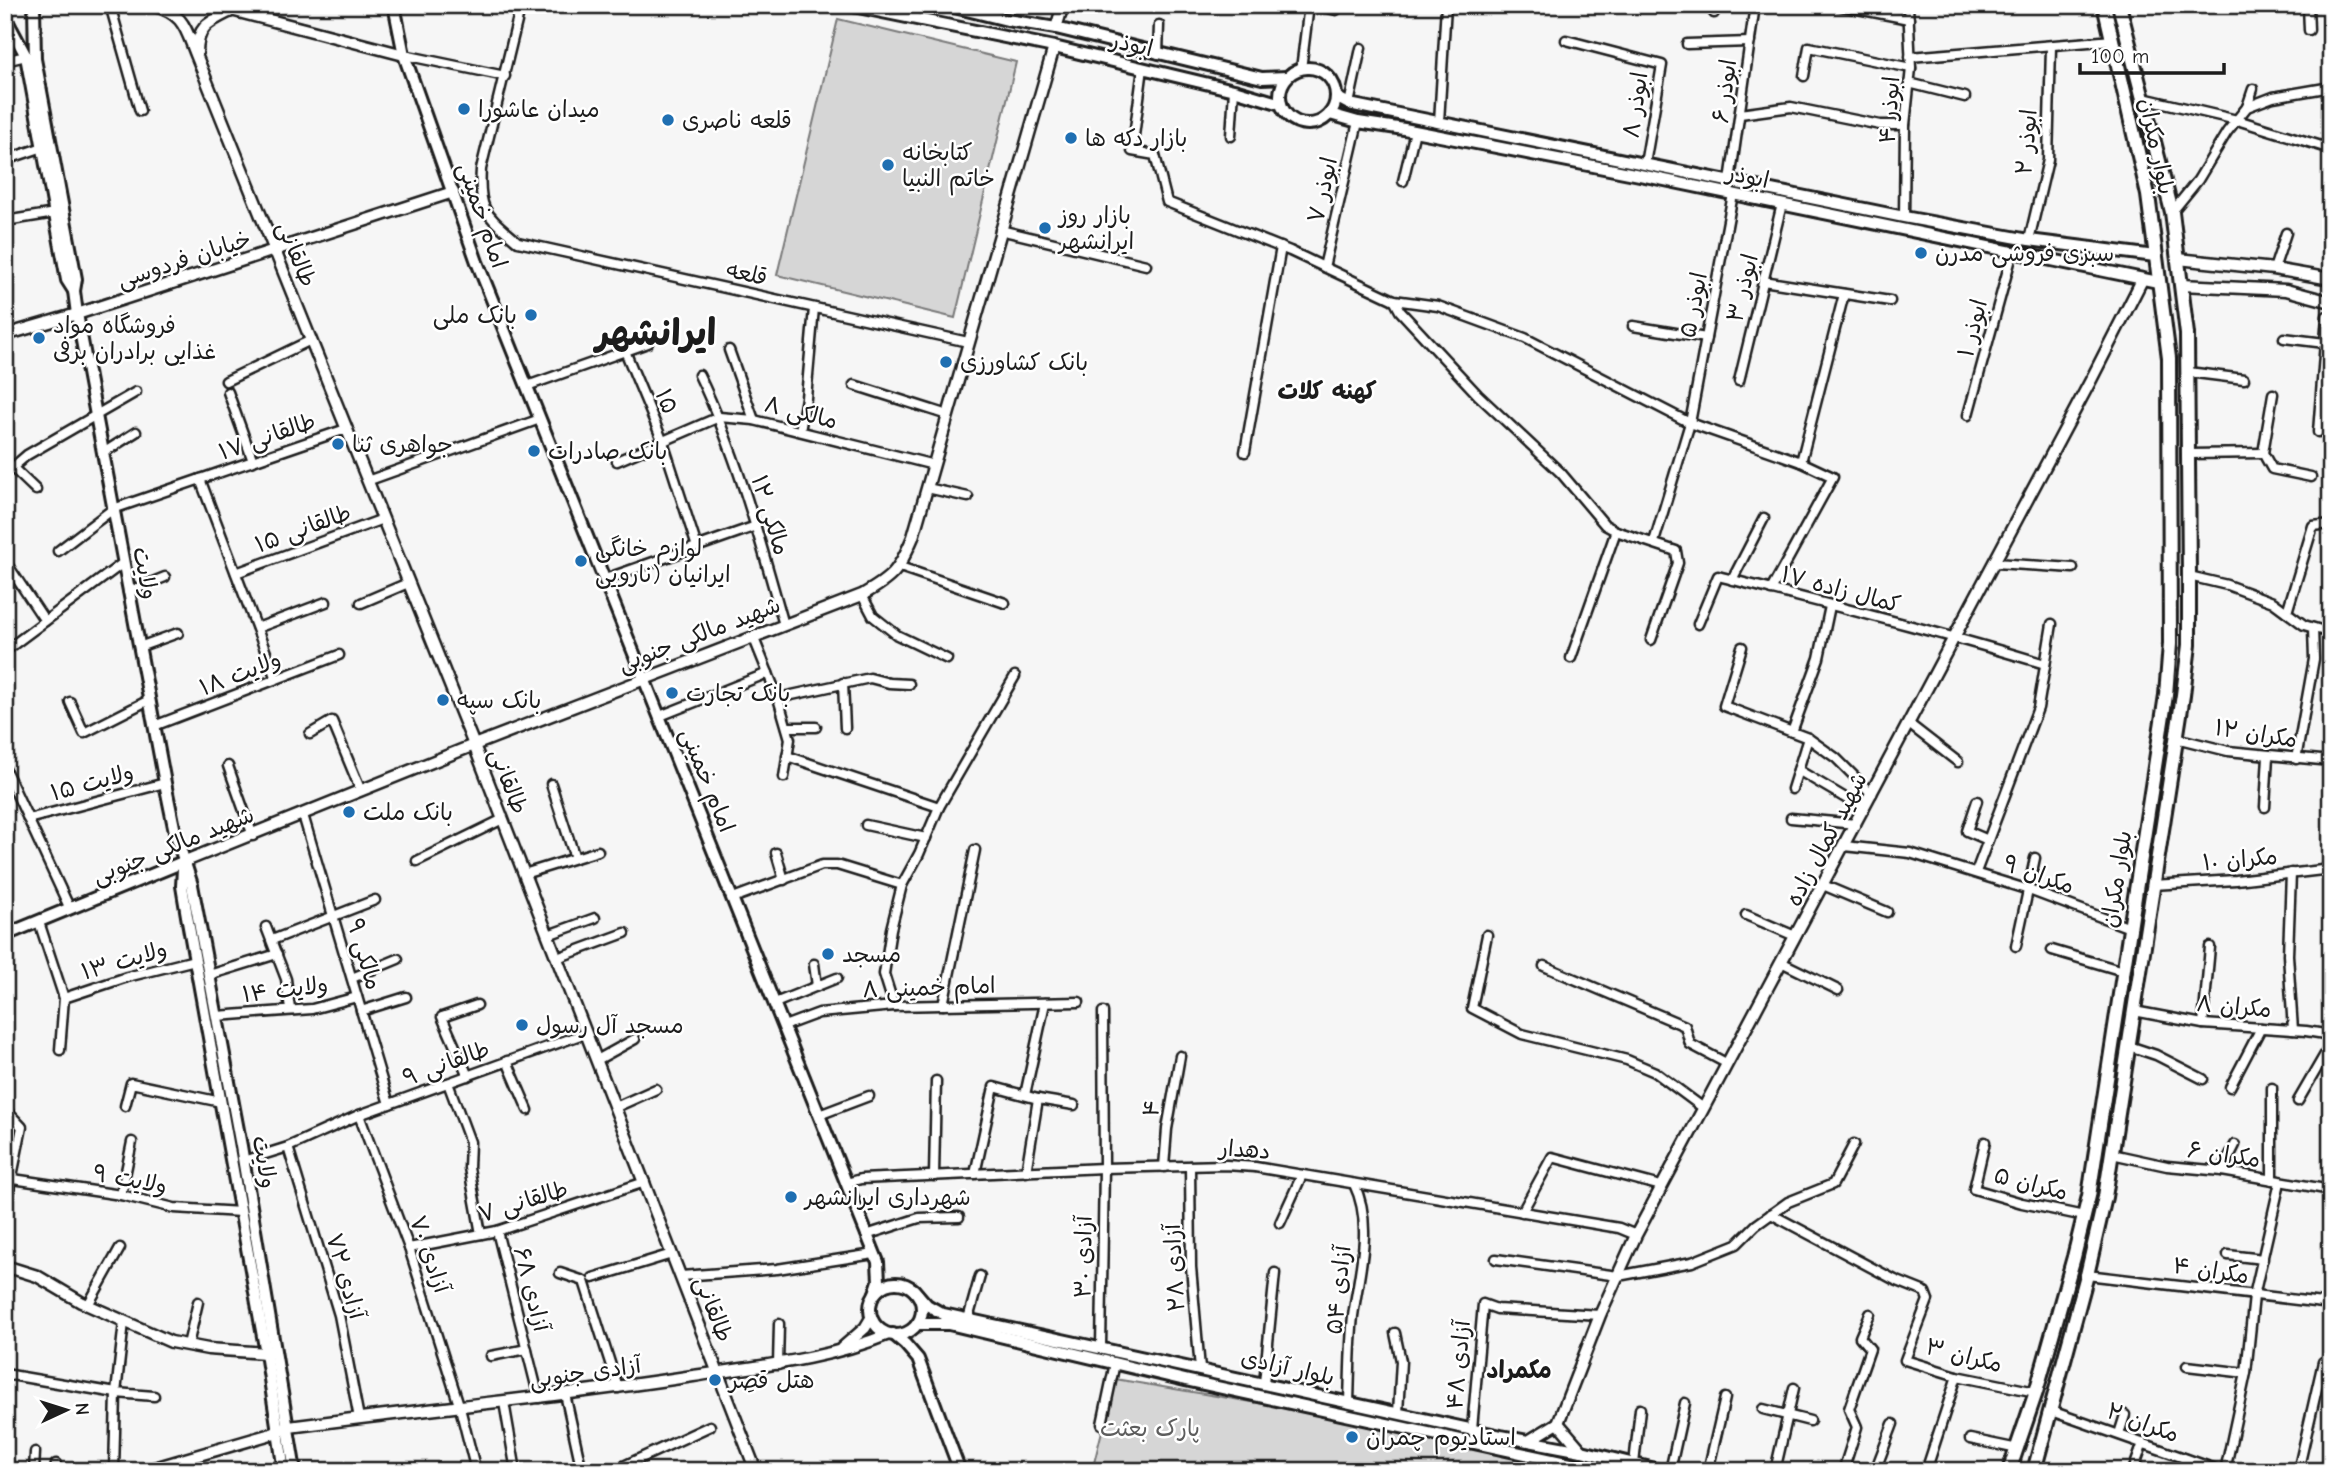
<svg xmlns="http://www.w3.org/2000/svg" width="2336" height="1476" font-family="'Comic Neue','Playpen Sans Arabic',sans-serif">
	<style>
		.green { fill: #d6d6d6; stroke: #797979; stroke-width: 2 }
		.lines { fill: none; stroke-linecap: round; stroke-linejoin: round }
		.minor-casing { stroke: #1c1c1c; stroke-width: 13 }
		.tertiary-casing { stroke: #1c1c1c; stroke-width: 15 }
		.secondary-casing { stroke: #1c1c1c; stroke-width: 16 }
		.primary-casing { stroke: #1c1c1c; stroke-width: 18 }
		.minor { stroke: #fff; stroke-width: 8 }
		.tertiary { stroke: #fff; stroke-width: 10 }
		.secondary { stroke: #fff; stroke-width: 10 }
		.primary { stroke: #fff; stroke-width: 12 }
		.poi-dot { fill: #1f6fb2; stroke: #fff; stroke-width: 2.5 }
		.labels { text-anchor: middle; stroke-width: 5; stroke-linejoin: round; paint-order: stroke }
		.street-label { font-size: 23px; fill: #1c1c1c; stroke: #fff }
		.poi-label { font-size: 23px; fill: #1c1c1c; stroke: #fff; text-anchor: start }
		.park-label { font-size: 23px; fill: #5d5d5d; stroke: #fff }
		.neighbourhood-label { font-size: 24px; font-weight: bold; fill: #1c1c1c; stroke: #fff }
		.town-label { font-size: 37px; font-weight: bold; fill: #1c1c1c; stroke: #fff }
	</style>
	<rect width="100%" height="100%" fill="#f6f6f6"/>
	<filter id="ink" filterUnits="userSpaceOnUse"><feTurbulence type="fractalNoise" baseFrequency=".0143" numOctaves="2"/><feDisplacementMap in="SourceGraphic" scale="14" xChannelSelector="R" yChannelSelector="G"/><feConvolveMatrix kernelMatrix="1 2 1 2 8 2 1 2 1" color-interpolation-filters="sRGB"/></filter>
	<g filter="url(#ink)">
		<g class="green">
			<path d="M838 19 1016 62 955 318 777 275Z"/>
			<path d="M1115 1379 1288 1408 1584 1471H1092Z"/>
		</g>
		<g class="lines">
			<g class="minor-casing">
				<g id="minor">
					<path d="M110 5 140 111"/>
					<path d="M521 5 481 169C478 212 487 215 518 242L968 342"/>
					<path d="M1315 5 1336 10"/>
					<path d="M1837 5 1909 19"/>
					<path d="M2308 5 2309 30"/>
					<path d="M1714 13 1715 5"/>
					<path d="M1566 40 1662 65 1645 164"/>
					<path d="M1687 44 1750 42"/>
					<path d="M1158 54 1159 25"/>
					<path d="M404 55 505 76"/>
					<path d="M1910 57 2113 40"/>
					<path d="M5 61 26 56"/>
					<path d="M1143 68 1132 151 1155 155 1167 202 1290 251 1394 300 1438 306 1525 338 1690 423 1801 462 1833 477 1771 590"/>
					<path d="M1301 69 1309 5"/>
					<path d="M1804 76 1809 47 1911 68"/>
					<path d="M1909 83 1965 97"/>
					<path d="M2143 98 2237 120 2331 149"/>
					<path d="M1349 104 1361 48"/>
					<path d="M2247 107 2253 89"/>
					<path d="M1740 114 1791 107 1880 125H1905"/>
					<path d="M1439 122 1446 5"/>
					<path d="M1231 136 1234 90"/>
					<path d="M5 160 43 147"/>
					<path d="M1403 181 1415 131"/>
					<path d="M1730 181 1755 5"/>
					<path d="M2172 212 2198 180 2227 132 2247 107 2273 97 2331 87"/>
					<path d="M1904 217 1905 125 1911 68 1908 5"/>
					<path d="M5 221 55 213"/>
					<path d="M1000 230 1146 265"/>
					<path d="M2029 240 2048 160 2051 47"/>
					<path d="M1324 267 1358 122"/>
					<path d="M2274 269 2286 233"/>
					<path d="M1763 281 1890 301"/>
					<path d="M1394 300 1400 311 1478 395 1561 473 1605 525 1616 531 1676 551 1678 563 1651 640"/>
					<path d="M1633 326 1706 338"/>
					<path d="M2284 338 2325 343"/>
					<path d="M729 350 754 420"/>
					<path d="M625 351 663 442 697 547"/>
					<path d="M2188 372 2244 379"/>
					<path d="M699 375C737 454 760 540 784 625"/>
					<path d="M226 381 311 340"/>
					<path d="M1739 381 1782 204"/>
					<path d="M854 385 948 415"/>
					<path d="M527 386 648 343"/>
					<path d="M228 392 253 461"/>
					<path d="M2273 394 2263 453 2272 469 2311 477"/>
					<path d="M2320 412 2331 413"/>
					<path d="M1968 415 2013 251"/>
					<path d="M800 431 806 398 814 308"/>
					<path d="M2318 432 2327 316"/>
					<path d="M1245 452 1281 247"/>
					<path d="M103 453 136 432"/>
					<path d="M2189 454 2263 453"/>
					<path d="M617 461 719 417 754 420 934 465"/>
					<path d="M1801 462 1844 294"/>
					<path d="M13 468 36 490"/>
					<path d="M5 474 27 455 136 392"/>
					<path d="M200 479 276 679"/>
					<path d="M367 481 540 419"/>
					<path d="M927 488 968 497"/>
					<path d="M1654 542 1690 423 1733 194"/>
					<path d="M58 551 113 509 346 429"/>
					<path d="M5 561 45 621"/>
					<path d="M1995 563 2073 568"/>
					<path d="M900 567 1005 603"/>
					<path d="M236 573 383 519"/>
					<path d="M2189 576 2227 585 2273 602 2304 625 2331 633"/>
					<path d="M605 579 756 526"/>
					<path d="M1732 580 1764 518"/>
					<path d="M128 592 165 577"/>
					<path d="M862 595 873 616 897 635 947 659"/>
					<path d="M361 603 408 583"/>
					<path d="M2287 612 2313 526 2331 524"/>
					<path d="M1698 624 1718 576C1827 604 1937 631 2045 664"/>
					<path d="M257 628 326 602"/>
					<path d="M753 636 778 698 790 739 784 777"/>
					<path d="M139 647 178 633"/>
					<path d="M1742 647 1724 706 1808 738 1836 758 1872 794"/>
					<path d="M5 651 123 563"/>
					<path d="M1571 658 1616 531"/>
					<path d="M843 683 845 728"/>
					<path d="M778 698 870 678 889 683 909 684"/>
					<path d="M70 702 84 733 149 700"/>
					<path d="M660 716 768 673"/>
					<path d="M1909 724 1958 762"/>
					<path d="M154 726 339 655"/>
					<path d="M787 727H816"/>
					<path d="M1792 732 1819 658 1830 606"/>
					<path d="M310 734 332 721 361 791"/>
					<path d="M2176 738 2228 751 2331 761"/>
					<path d="M787 756 939 807 919 854 902 885 891 929 884 974 894 1006"/>
					<path d="M2296 759 2314 659 2313 628"/>
					<path d="M228 766 253 836"/>
					<path d="M5 769 70 909"/>
					<path d="M1798 770 1864 809"/>
					<path d="M551 784 575 858"/>
					<path d="M1792 789 1808 738"/>
					<path d="M1977 801 1967 831 1988 840"/>
					<path d="M939 807 1015 676"/>
					<path d="M2265 807 2268 756"/>
					<path d="M303 815 389 1104"/>
					<path d="M1791 818 1856 824"/>
					<path d="M28 819 165 783"/>
					<path d="M866 825 926 838"/>
					<path d="M1844 846 1910 853 2029 890 2130 928"/>
					<path d="M776 853 784 880"/>
					<path d="M417 861 503 819"/>
					<path d="M1976 872 2038 708 2052 624"/>
					<path d="M2291 873 2288 955 2293 1030"/>
					<path d="M524 874 598 851"/>
					<path d="M1823 885 1887 912"/>
					<path d="M2153 885 2236 880 2331 869"/>
					<path d="M733 898 822 865H837L902 885"/>
					<path d="M1746 915 1795 936"/>
					<path d="M39 922 64 998 60 1050"/>
					<path d="M266 927 286 979 290 1009"/>
					<path d="M548 935 595 918"/>
					<path d="M1487 935 1472 1008 1522 1034 1627 1060 1655 1072 1702 1107"/>
					<path d="M272 940 375 900"/>
					<path d="M2016 946 2035 858"/>
					<path d="M2052 950 2123 971"/>
					<path d="M557 958 625 933"/>
					<path d="M1781 962 1838 990"/>
					<path d="M814 964 817 986"/>
					<path d="M1544 966 1685 1026 1690 1044 1726 1063"/>
					<path d="M209 975 277 954"/>
					<path d="M352 978 398 959"/>
					<path d="M64 998 127 977 195 960"/>
					<path d="M775 1003 837 978"/>
					<path d="M943 1005 975 850"/>
					<path d="M361 1011 406 997"/>
					<path d="M2134 1011 2203 1024 2306 1031 2331 1035"/>
					<path d="M217 1016 312 1009 357 997"/>
					<path d="M2203 1024 2210 947"/>
					<path d="M784 1026 819 1013 894 1006 1079 1002"/>
					<path d="M2129 1046 2156 1055 2203 1079"/>
					<path d="M597 1060 635 1039"/>
					<path d="M507 1061 528 1110"/>
					<path d="M468 1076 442 1017 477 1005"/>
					<path d="M448 1083 470 1142 469 1168 481 1234"/>
					<path d="M2230 1087 2261 1028"/>
					<path d="M1025 1095 1045 1003"/>
					<path d="M2298 1101 2331 1044"/>
					<path d="M125 1106 131 1083 221 1102"/>
					<path d="M616 1107 656 1089"/>
					<path d="M5 1109 22 1127 5 1211"/>
					<path d="M359 1115 409 1248 460 1408 476 1471"/>
					<path d="M819 1115 869 1096"/>
					<path d="M1985 1142 1974 1189 2022 1203 2084 1216"/>
					<path d="M288 1147 339 1315 359 1418"/>
					<path d="M2112 1154 2167 1166 2222 1171 2331 1190"/>
					<path d="M243 1161 288 1147 359 1115 586 1033"/>
					<path d="M1190 1166 1191 1267 1200 1369"/>
					<path d="M1164 1167 1167 1129 1180 1056"/>
					<path d="M2222 1171 2235 1145"/>
					<path d="M1026 1172 1038 1099"/>
					<path d="M975 1174 994 1087 1038 1099 1074 1105"/>
					<path d="M934 1176 936 1081"/>
					<path d="M13 1179 121 1195 174 1208 241 1212"/>
					<path d="M2272 1180V1088"/>
					<path d="M846 1183 861 1179 1104 1168 1226 1165 1255 1167 1619 1228 1636 1235"/>
					<path d="M121 1195 132 1142"/>
					<path d="M1522 1212 1552 1157 1661 1186"/>
					<path d="M1771 1214 1895 1280 1925 1292 1928 1300 1905 1360 1957 1376 2036 1392"/>
					<path d="M1280 1223 1302 1175"/>
					<path d="M497 1231 539 1398"/>
					<path d="M866 1235 919 1218 959 1217"/>
					<path d="M409 1248 497 1231 645 1182"/>
					<path d="M2228 1255 2263 1259"/>
					<path d="M1496 1259 1618 1276 1692 1262 1737 1244 1756 1225 1788 1202 1833 1184 1854 1144"/>
					<path d="M560 1273 584 1281 618 1388"/>
					<path d="M2087 1275 2331 1304"/>
					<path d="M681 1276 777 1269 874 1254"/>
					<path d="M593 1278 672 1254"/>
					<path d="M88 1305 120 1248"/>
					<path d="M968 1319 980 1276"/>
					<path d="M1395 1333 1401 1361 1398 1413"/>
					<path d="M188 1345 198 1302"/>
					<path d="M1101 1347 1104 1168 1103 1012"/>
					<path d="M491 1356 527 1349"/>
					<path d="M778 1365 779 1324"/>
					<path d="M2187 1366 2246 1373"/>
					<path d="M5 1374 116 1393 154 1396"/>
					<path d="M1264 1383 1275 1273"/>
					<path d="M565 1394 582 1471"/>
					<path d="M504 1402 516 1471"/>
					<path d="M1349 1402C1350 1374 1350 1344 1353 1316 1359 1272 1374 1225 1354 1184"/>
					<path d="M1763 1409 1810 1421"/>
					<path d="M2051 1411 2221 1471"/>
					<path d="M1102 1424 1115 1363"/>
					<path d="M1472 1429 1483 1304 1497 1309 1600 1315"/>
					<path d="M2119 1434 2125 1415"/>
					<path d="M1970 1439 2018 1449"/>
					<path d="M1634 1464 1640 1409"/>
					<path d="M34 1471 35 1452"/>
					<path d="M55 1471 56 1464"/>
					<path d="M114 1471 116 1393 124 1322"/>
					<path d="M613 1471 710 1426"/>
					<path d="M1670 1471 1685 1403"/>
					<path d="M1708 1471 1725 1398"/>
					<path d="M1775 1471 1794 1388"/>
					<path d="M1843 1471 1857 1427 1849 1409 1870 1349 1860 1337 1870 1314"/>
					<path d="M1875 1471 1893 1424"/>
					<path d="M1926 1471 1957 1376"/>
					<path d="M2133 1471 2143 1443"/>
					<path d="M2181 1471 2186 1459"/>
					<path d="M2225 1471 2246 1373 2254 1296 2280 1182"/>
					<path d="M2298 1471 2323 1362"/>
				</g>
			</g>
			<g class="tertiary-casing">
				<g id="tertiary">
					<path d="M152 5C185 14 185 28 197 57L474 745 756 1471"/>
					<path d="M212 5 404 55"/>
					<path d="M1056 28 1063 5"/>
					<path d="M197 53C197 26 209 22 231 11"/>
					<path d="M2178 259 2274 269 2331 279"/>
					<path d="M2181 285 2286 290 2331 302"/>
					<path d="M5 335 77 314 453 192"/>
					<path d="M183 862 474 745 862 595C894 577 899 570 913 537L1054 47"/>
					<path d="M5 1266 37 1276 81 1302 171 1342 208 1349 266 1353"/>
					<path d="M842 1348 865 1328 871 1318"/>
					<path d="M1558 1423 1600 1315 1636 1235 2091 380 2142 280"/>
					<path d="M1558 1423 1582 1451"/>
					<path d="M1530 1440 1558 1423"/>
					<path d="M144 1471 278 1432 289 1427C423 1409 559 1397 693 1376 760 1366 826 1360 889 1334"/>
				</g>
			</g>
			<g class="secondary-casing">
				<g id="secondary">
					<path d="M34 5 35 59 76 279 74 291 77 314 165 783 175 832 192 885 209 975 241 1146 295 1471"/>
					<path d="M394 5 404 55 477 262 878 1262 879 1281 875 1293"/>
					<path d="M848 5 1054 47 1234 90 1281 104"/>
					<path d="M946 5 1007 20 1056 28 1262 78 1287 77"/>
					<path d="M5 17 26 56 67 280 74 291"/>
					<circle cx="1308" cy="96" r="28"/>
					<path d="M1336 97 1349 104 1904 217 2029 240 2155 256"/>
					<path d="M1330 114 1358 122 1404 129 1655 178 2158 282"/>
					<path d="M183 869 182 886 187 916 266 1353 284 1471"/>
					<path d="M5 935 183 862"/>
					<circle cx="896" cy="1309" r="26"/>
					<path d="M913 1289 927 1305 943 1314 1501 1436 1582 1451 1663 1471"/>
					<path d="M917 1324H949L1185 1380 1603 1471"/>
					<path d="M893 1334 905 1344 918 1359 960 1471"/>
				</g>
			</g>
			<g class="primary-casing">
				<g id="primary">
					<path d="M2009 1471 2036 1392 2074 1257 2089 1196 2166 695 2170 644 2169 358 2148 195 2104 5"/>
					<path d="M2034 1471 2087 1275 2105 1197 2183 695 2189 645V576L2187 334 2172 212 2119 5"/>
				</g>
			</g>
			<use href="#minor" class="minor"/>
			<use href="#tertiary" class="tertiary"/>
			<use href="#secondary" class="secondary"/>
			<use href="#primary" class="primary"/>
		</g>
	</g>
	<g class="poi-dot">
		<circle cx="464" cy="109" r="7"/>
		<circle cx="668" cy="120" r="7"/>
		<circle cx="1071" cy="138" r="7"/>
		<circle cx="888" cy="165" r="7"/>
		<circle cx="1045" cy="228" r="7"/>
		<circle cx="1921" cy="253" r="7"/>
		<circle cx="531" cy="315" r="7"/>
		<circle cx="39" cy="338" r="7"/>
		<circle cx="946" cy="362" r="7"/>
		<circle cx="338" cy="444" r="7"/>
		<circle cx="534" cy="451" r="7"/>
		<circle cx="581" cy="561" r="7"/>
		<circle cx="672" cy="693" r="7"/>
		<circle cx="443" cy="700" r="7"/>
		<circle cx="349" cy="812" r="7"/>
		<circle cx="828" cy="954" r="7"/>
		<circle cx="522" cy="1025" r="7"/>
		<circle cx="791" cy="1197" r="7"/>
		<circle cx="715" cy="1380" r="7"/>
		<circle cx="1352" cy="1437" r="7"/>
	</g>
	<g class="labels">
		<g class="street-label">
			<text transform="translate(1132 44) rotate(13)" y="8">ابوذر</text>
			<text transform="translate(1724 91) rotate(-82)" y="8">ابوذر ۶</text>
			<text transform="translate(1635 105) rotate(-82)" y="8">ابوذر ۸</text>
			<text transform="translate(1889 110) rotate(-86)" y="8">ابوذر ۴</text>
			<text transform="translate(2026 142) rotate(-85)" y="8">ابوذر ۲</text>
			<text transform="translate(2157 146) rotate(78)" y="8">بلوار مکران</text>
			<text transform="translate(1748 176) rotate(12)" y="8">ابوذر</text>
			<text transform="translate(1322 190) rotate(-77)" y="8">ابوذر ۷</text>
			<text transform="translate(483 215) rotate(71)" y="8">امام خمینی</text>
			<text transform="translate(297 254) rotate(68)" y="8">طالقانی</text>
			<text transform="translate(184 259) rotate(-18)" y="8">خیابان فردوسی</text>
			<text transform="translate(747 273) rotate(13)" y="8">قلعه</text>
			<text transform="translate(1742 288) rotate(-76)" y="8">ابوذر ۳</text>
			<text transform="translate(1693 305) rotate(-79)" y="8">ابوذر ۵</text>
			<text transform="translate(1972 328) rotate(-75)" y="8">ابوذر ۱</text>
			<text transform="translate(667 401) rotate(68)" y="8">۱۵</text>
			<text transform="translate(801 412) rotate(14)" y="8">مالکی ۸</text>
			<text transform="translate(267 436) rotate(-19)" y="8">طالقانی ۱۷</text>
			<text transform="translate(771 515) rotate(73)" y="8">مالکی ۱۲</text>
			<text transform="translate(303 528) rotate(-20)" y="8">طالقانی ۱۵</text>
			<text transform="translate(146 573) rotate(79)" y="8">ولایت</text>
			<text transform="translate(1841 589) rotate(15)" y="8">کمال زاده ۱۷</text>
			<text transform="translate(699 634) rotate(-21)" y="8">شهید مالکی جنوبی</text>
			<text transform="translate(240 673) rotate(-21)" y="8">ولایت ۱۸</text>
			<text transform="translate(2256 733) rotate(9)" y="8">مکران ۱۲</text>
			<text transform="translate(708 780) rotate(68)" y="8">امام خمینی</text>
			<text transform="translate(509 781) rotate(69)" y="8">طالقانی</text>
			<text transform="translate(92 782) rotate(-15)" y="8">ولایت ۱۵</text>
			<text transform="translate(1826 839) rotate(-62)" y="8">شهید کمال زاده</text>
			<text transform="translate(173 845) rotate(-22)" y="8">شهید مالکی جنوبی</text>
			<text transform="translate(2240 859) rotate(-5)" y="8">مکران ۱۰</text>
			<text transform="translate(2039 874) rotate(20)" y="8">مکران ۹</text>
			<text transform="translate(2116 879) rotate(-81)" y="8">بلوار مکران</text>
			<text transform="translate(365 954) rotate(74)" y="8">مالکی ۹</text>
			<text transform="translate(124 960) rotate(-16)" y="8">ولایت ۱۳</text>
			<text transform="translate(929 987) rotate(-2)" y="8">امام خمینی ۸</text>
			<text transform="translate(285 989) rotate(-7)" y="8">ولایت ۱۴</text>
			<text transform="translate(2234 1006) rotate(5)" y="8">مکران ۸</text>
			<text transform="translate(446 1063) rotate(-20)" y="8">طالقانی ۹</text>
			<text transform="translate(1151 1108) rotate(-80)" y="8">۴</text>
			<text transform="translate(1245 1149) rotate(4)" y="8">دهدار</text>
			<text transform="translate(2224 1154) rotate(8)" y="8">مکران ۶</text>
			<text transform="translate(265 1162) rotate(80)" y="8">ولایت</text>
			<text transform="translate(130 1179) rotate(11)" y="8">ولایت ۹</text>
			<text transform="translate(2031 1183) rotate(14)" y="8">مکران ۵</text>
			<text transform="translate(523 1201) rotate(-17)" y="8">طالقانی ۷</text>
			<text transform="translate(430 1254) rotate(71)" y="8">آزادی ۷۰</text>
			<text transform="translate(1083 1257) rotate(-89)" y="8">آزادی ۳۰</text>
			<text transform="translate(1174 1268) rotate(-93)" y="8">آزادی ۲۸</text>
			<text transform="translate(2211 1270) rotate(8)" y="8">مکران ۴</text>
			<text transform="translate(346 1276) rotate(74)" y="8">آزادی ۷۲</text>
			<text transform="translate(532 1289) rotate(76)" y="8">آزادی ۶۸</text>
			<text transform="translate(1338 1290) rotate(-84)" y="8">آزادی ۵۴</text>
			<text transform="translate(714 1309) rotate(69)" y="8">طالقانی</text>
			<text transform="translate(1964 1355) rotate(14)" y="8">مکران ۳</text>
			<text transform="translate(1458 1365) rotate(-85)" y="8">آزادی ۴۸</text>
			<text transform="translate(1288 1367) rotate(13)" y="8">بلوار آزادی</text>
			<text transform="translate(585 1372) rotate(-8)" y="8">آزادی جنوبی</text>
			<text transform="translate(2143 1422) rotate(20)" y="8">مکران ۲</text>
		</g>
		<g class="poi-label">
			<text x="478" y="117">میدان عاشورا</text>
			<text x="682" y="128">قلعه ناصری</text>
			<text x="1085" y="146">بازار دکه ها</text>
			<text x="902" y="160">کتابخانه<tspan x="902" dy="26">خاتم النبیا</tspan></text>
			<text x="1059" y="223">بازار روز<tspan x="1059" dy="26">ایرانشهر</tspan></text>
			<text x="1935" y="261">سبزی فروشی مدرن</text>
			<text x="517" y="323" text-anchor="end">بانک ملی</text>
			<text x="53" y="333">فروشگاه مواد<tspan x="53" dy="26">غذایی برادران برفی</tspan></text>
			<text x="960" y="370">بانک کشاورزی</text>
			<text x="352" y="452">جواهری ثنا</text>
			<text x="548" y="459">بانک صادرات</text>
			<text x="595" y="556">لوازم خانگی<tspan x="595" dy="26">ایرانیان (نارویی</tspan></text>
			<text x="686" y="701">بانک تجارت</text>
			<text x="457" y="708">بانک سپه</text>
			<text x="363" y="820">بانک ملت</text>
			<text x="842" y="962">مسجد</text>
			<text x="536" y="1033">مسجد آل رسول</text>
			<text x="805" y="1205">شهرداری ایرانشهر</text>
			<text x="729" y="1388">هتل قصِر</text>
			<text x="1366" y="1445">استادیوم چمران</text>
		</g>
		<g class="park-label">
			<text x="1150" y="1436">پارک بعثت</text>
		</g>
		<g class="neighbourhood-label">
			<text x="1327" y="399">کهنه کلات</text>
			<text x="1519" y="1378">مکمراد</text>
		</g>
		<g class="town-label">
			<text x="656" y="345">ایرانشهر</text>
		</g>
	</g>
	<rect width="2336" height="1476" fill="none" stroke="#fff" stroke-width="28"/>
	<rect x="14" y="14" width="2308" height="1448" fill="none" stroke="#1c1c1c" stroke-width="2.5" filter="url(#ink)"/>
	<g transform="translate(66 1410) rotate(86)" stroke="#ffffff" stroke-width="5" paint-order="stroke">
	<path d="M0-5L12 26L0 18L-12 26Z" fill="#1c1c1c"/>
	<text y="-10" font-size="19" font-weight="bold" text-anchor="middle" fill="#1c1c1c">N</text>
	</g>
	<path d="M2080 63v10h144v-10" fill="none" stroke="#1c1c1c" stroke-width="3.5"/>
	<text x="2091" y="63" font-size="21" fill="#1c1c1c" stroke="#ffffff" stroke-width="5" paint-order="stroke">100 m</text>
</svg>
